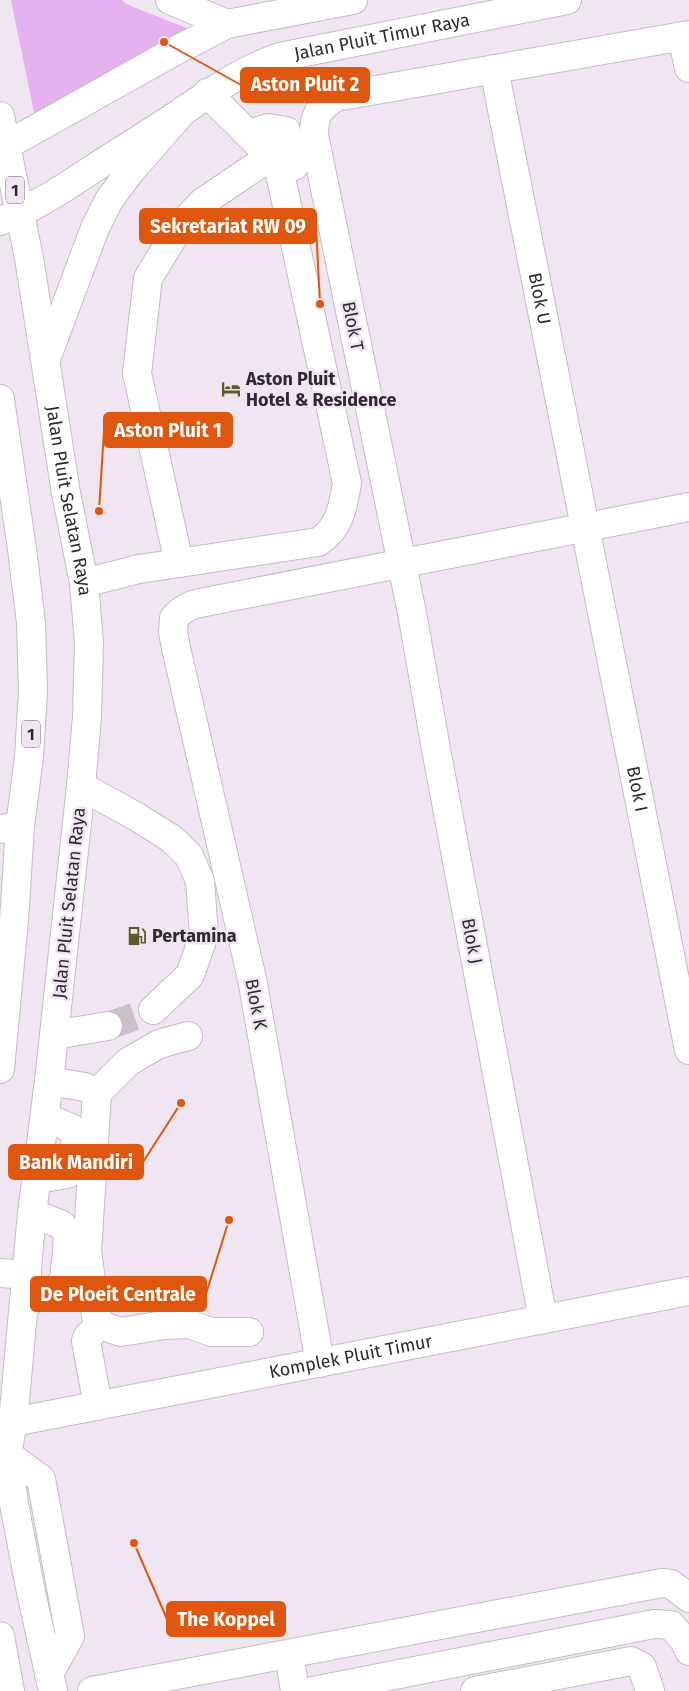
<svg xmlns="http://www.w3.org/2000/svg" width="689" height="1691" font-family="'Fira Sans',sans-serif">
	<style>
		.green { fill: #e5b1ee }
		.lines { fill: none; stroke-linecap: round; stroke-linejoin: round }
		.minor-tunnel { stroke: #c9c0cb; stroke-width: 28; stroke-dasharray: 28 14; stroke-linecap: butt }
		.minor-casing { stroke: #c6bbc7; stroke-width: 30 }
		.highway-casing { stroke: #c6bbc7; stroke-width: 30 }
		.minor { stroke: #fff; stroke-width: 28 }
		.highway { stroke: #fff; stroke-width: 28 }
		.labels { text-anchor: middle; stroke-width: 5; stroke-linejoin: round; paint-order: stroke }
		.shield { fill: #f0e6f2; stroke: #68626a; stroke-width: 1 }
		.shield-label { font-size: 16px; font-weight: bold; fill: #2e2a2f }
		.street-label { font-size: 18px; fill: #2e2a2f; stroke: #f0e6f2 }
		.poi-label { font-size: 18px; font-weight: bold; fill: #2e2a2f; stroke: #f0e6f2; text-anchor: start }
		.leader { fill: none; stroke: #df570e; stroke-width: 2 }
		.callout-dot { fill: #df570e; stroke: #f0e6f2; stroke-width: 2 }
		.callout { fill: #df570e; stroke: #df570e; stroke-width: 2 }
		.callout-label { font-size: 19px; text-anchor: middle; font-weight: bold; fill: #fff }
	</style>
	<rect width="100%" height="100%" fill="#f0e6f2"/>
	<path class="green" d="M11 0H122L126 4 199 33 37 127Z"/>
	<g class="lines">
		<path class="minor-tunnel" d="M108 1026 153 1010"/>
		<g class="minor-casing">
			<g id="minor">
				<path d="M682 36 689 68"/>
				<path id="s1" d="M494 69 689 1050"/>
				<path d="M248 134 269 128 286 131 294 166"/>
				<path d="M0 149 173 52 227 24 353 0"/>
				<path id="s2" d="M0 221C35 208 65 187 96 167 125 148 155 130 183 111 214 90 244 69 280 57L567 0"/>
				<path d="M179 563 137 373 148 278 180 226 203 202 271 156"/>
				<path d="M84 583 139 569 318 542C340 528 343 507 347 483L278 164 207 93"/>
				<path d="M81 786 137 817 172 839 189 856 200 881 204 935 190 975 153 1010"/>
				<path d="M0 829 20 826"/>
				<path d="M54 1035 108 1026"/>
				<path d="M49 1081 85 1087 97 1093"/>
				<path d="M37 1179 67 1174 71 1171 76 1139 71 1128 45 1117"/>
				<path d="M24 1303 58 1289 64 1279 67 1252 68 1234 62 1225 32 1213"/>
				<path d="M543 1319 436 749 412 613 314 135C314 114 319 108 336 97L689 35"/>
				<path d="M100 1325 97 1321 87 1252 97 1093 128 1062 159 1044 188 1036"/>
				<path d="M100 1325 121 1332 164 1325 189 1324 211 1332H249"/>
				<path d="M320 1363 252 979 176 648 173 632 174 618C181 610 189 605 200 603L689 507"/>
				<path d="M98 1406 86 1341 88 1336 100 1325"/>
				<path id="s3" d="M13 1422 689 1291"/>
				<path d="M7 1454 41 1479 70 1636 49 1674"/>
				<path d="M289 1654 295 1691"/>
				<path d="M92 1691 662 1583 671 1584 689 1598"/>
				<path d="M313 1691 654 1624 671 1625 684 1640 689 1651"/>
				<path d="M475 1691 631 1661 642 1667 650 1691"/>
			</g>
		</g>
		<g class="highway-casing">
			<g id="highway">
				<path d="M170 0 227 24"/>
				<path id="s4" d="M0 116 29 258 66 493 84 583 89 643 87 717 81 786 49 1081 32 1213 13 1422 7 1454 14 1504 31 1592 53 1691"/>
				<path d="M46 359 95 228 109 200 129 173 184 110"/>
				<path d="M0 399 22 549 31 623 33 691 29 757 20 826 14 920 0 1069"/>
				<path d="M0 1273 27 1275"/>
				<path d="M0 1636 10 1691"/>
			</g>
		</g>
		<use href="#minor" class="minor"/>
		<use href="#highway" class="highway"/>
	</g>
	<defs>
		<g id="hotel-bare" transform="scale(1.5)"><path d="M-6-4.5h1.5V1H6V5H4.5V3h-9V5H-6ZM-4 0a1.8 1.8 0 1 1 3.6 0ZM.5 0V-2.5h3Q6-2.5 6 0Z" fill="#5a5c2a" stroke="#f0e6f2" stroke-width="2.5" paint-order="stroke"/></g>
		<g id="fuel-bare" transform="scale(1.5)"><path d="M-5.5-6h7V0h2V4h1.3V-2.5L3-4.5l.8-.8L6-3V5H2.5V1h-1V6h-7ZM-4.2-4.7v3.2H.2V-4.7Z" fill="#5a5c2a" stroke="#f0e6f2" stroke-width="2.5" paint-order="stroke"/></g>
	</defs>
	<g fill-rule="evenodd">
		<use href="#hotel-bare" x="231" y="389"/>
		<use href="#fuel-bare" x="137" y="936"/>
	</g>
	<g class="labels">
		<g class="shield">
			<rect x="6" y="176.5" width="18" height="27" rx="4"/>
			<rect x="22" y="720.5" width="18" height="27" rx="4"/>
		</g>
		<g class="shield-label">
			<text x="15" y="196">1</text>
			<text x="31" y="740">1</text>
		</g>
		<g class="street-label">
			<text dy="6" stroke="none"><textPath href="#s2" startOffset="429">Jalan Pluit Timur Raya</textPath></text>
			<text dy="6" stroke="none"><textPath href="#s1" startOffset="234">Blok U</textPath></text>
			<text transform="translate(353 326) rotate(79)" y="6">Blok T</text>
			<text dy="6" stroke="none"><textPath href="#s4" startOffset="391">Jalan Pluit Selatan Raya</textPath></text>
			<text dy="6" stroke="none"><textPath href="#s1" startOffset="734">Blok I</textPath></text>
			<text transform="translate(69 903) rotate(-84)" y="6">Jalan Pluit Selatan Raya</text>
			<text transform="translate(472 941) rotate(79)" y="6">Blok J</text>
			<text transform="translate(256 1004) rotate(79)" y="6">Blok K</text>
			<text dy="6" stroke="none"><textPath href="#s3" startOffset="344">Komplek Pluit Timur</textPath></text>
		</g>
		<g class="poi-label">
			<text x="246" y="385">Aston Pluit<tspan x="246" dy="21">Hotel &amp; Residence</tspan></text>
			<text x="152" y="942">Pertamina</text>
		</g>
	</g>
	<path class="leader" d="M164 42L241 85M320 304L316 226M99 511L104 430M181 1103L143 1162M229 1220L206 1294M134 1543L167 1619"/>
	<g class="callout-dot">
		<circle cx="164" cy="42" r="5"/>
		<circle cx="320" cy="304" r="5"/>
		<circle cx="99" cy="511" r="5"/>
		<circle cx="181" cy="1103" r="5"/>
		<circle cx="229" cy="1220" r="5"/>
		<circle cx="134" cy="1543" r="5"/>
	</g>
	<g class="callout">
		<rect x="241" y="68" width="128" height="34" rx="5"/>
		<rect x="140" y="209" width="176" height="34" rx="5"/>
		<rect x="104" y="413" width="128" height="34" rx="5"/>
		<rect x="9" y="1145" width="134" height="34" rx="5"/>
		<rect x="31" y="1277" width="175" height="34" rx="5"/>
		<rect x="167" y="1602" width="118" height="34" rx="5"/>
	</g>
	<g class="callout-label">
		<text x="305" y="91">Aston Pluit 2</text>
		<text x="228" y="233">Sekretariat RW 09</text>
		<text x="168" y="437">Aston Pluit 1</text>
		<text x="76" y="1169">Bank Mandiri</text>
		<text x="118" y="1301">De Ploeit Centrale</text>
		<text x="226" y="1626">The Koppel</text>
	</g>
</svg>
